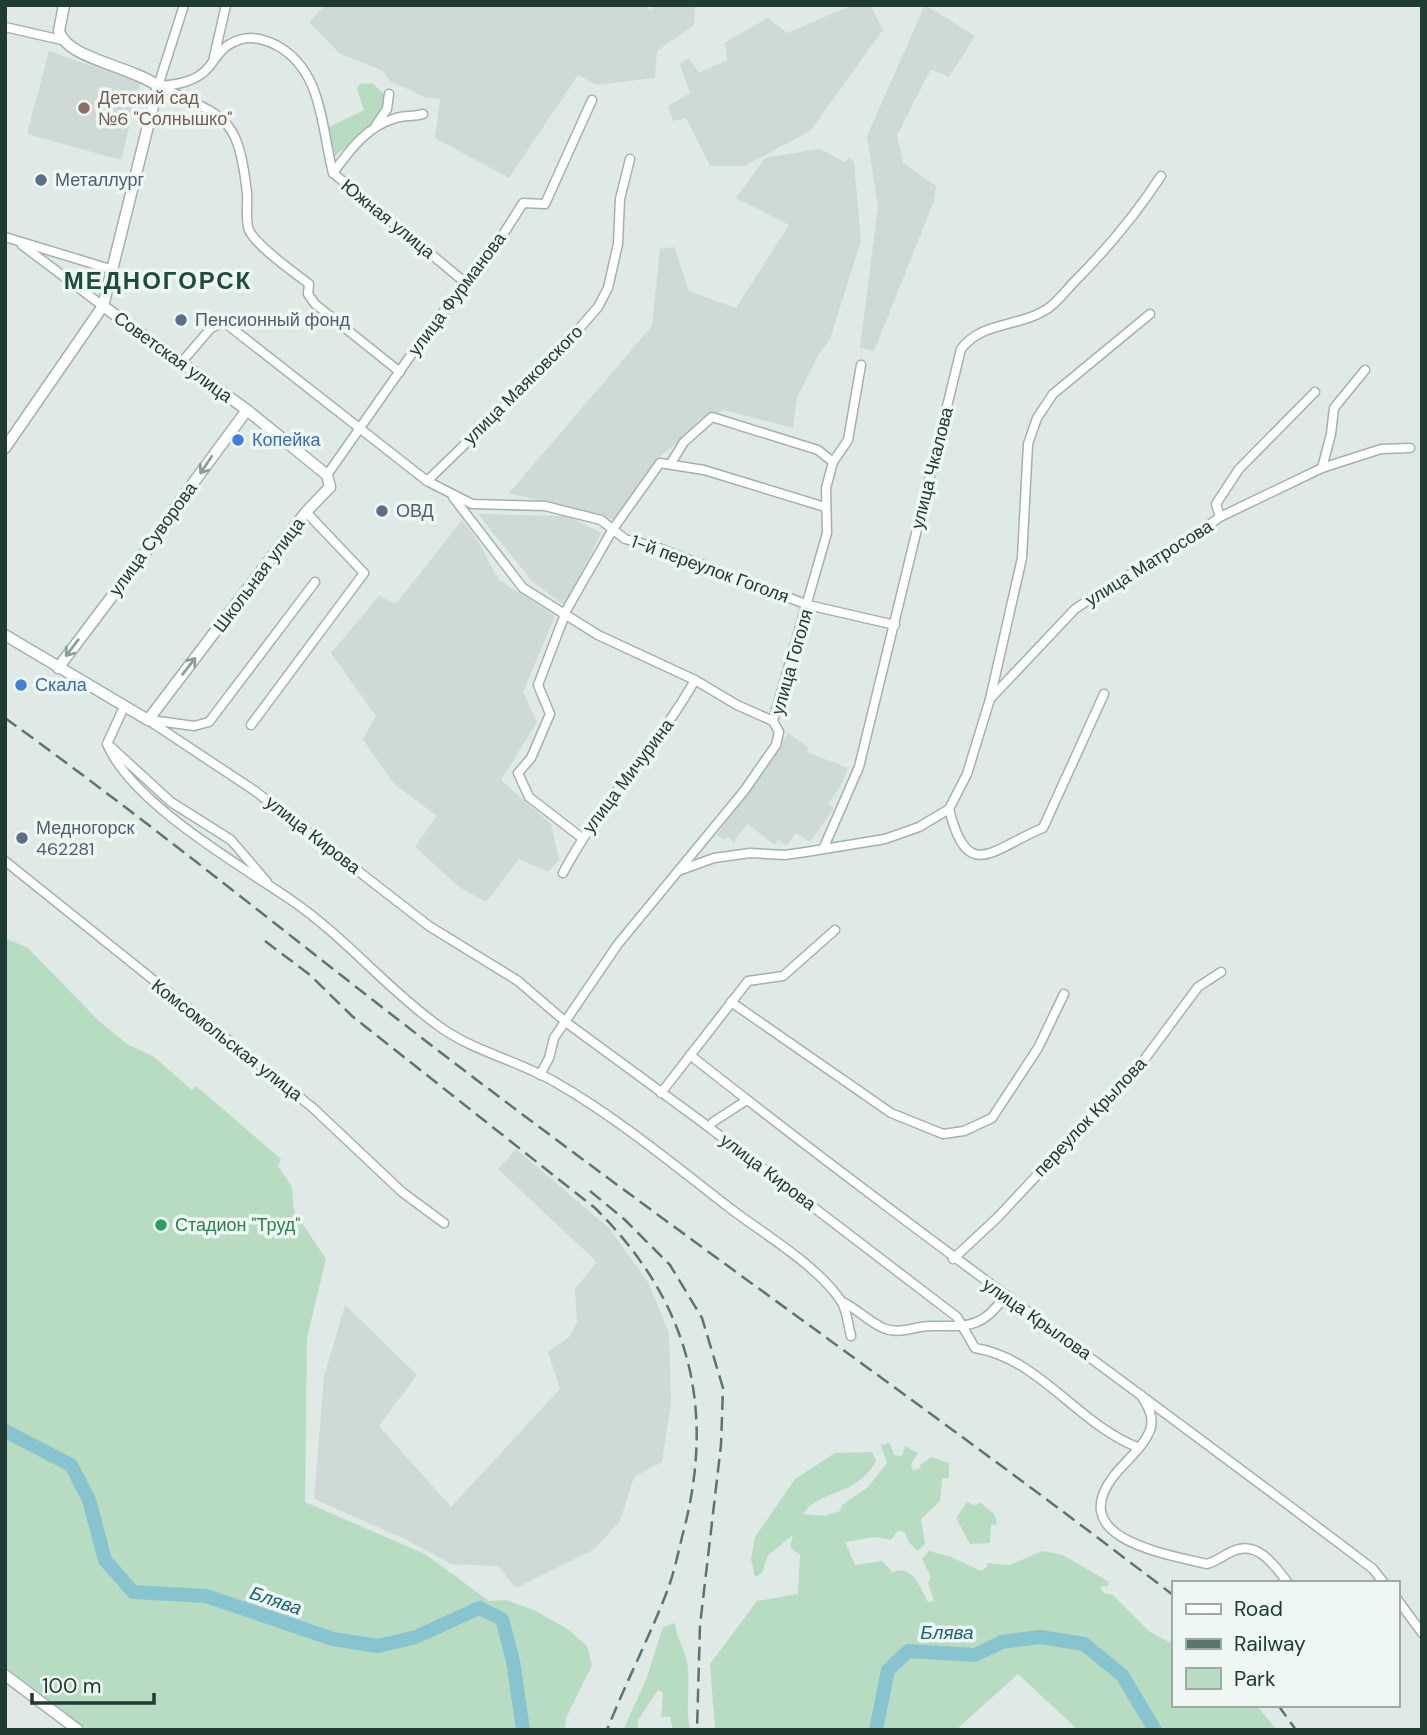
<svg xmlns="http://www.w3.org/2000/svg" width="1427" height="1735" font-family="'DM Sans',sans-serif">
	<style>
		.built { fill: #cddad5 }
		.green { fill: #b8dcc2 }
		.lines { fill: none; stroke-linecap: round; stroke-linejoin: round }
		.river { stroke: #87c4d0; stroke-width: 14 }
		.minor-casing { stroke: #a2b2ad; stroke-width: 11 }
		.tertiary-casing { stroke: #a2b2ad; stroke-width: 13 }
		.minor { stroke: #fff; stroke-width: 8 }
		.tertiary { stroke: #fff; stroke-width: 10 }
		.rail { stroke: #5a766f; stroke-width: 2.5; stroke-dasharray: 14 7; stroke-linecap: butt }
		.oneway { stroke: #909c9a }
		.education-dot { fill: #8d6e63; stroke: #eff7f3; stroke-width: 2.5 }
		.service-dot { fill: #5c6f8a; stroke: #eff7f3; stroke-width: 2.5 }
		.shop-dot { fill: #3f7fe0; stroke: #eff7f3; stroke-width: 2.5 }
		.leisure-dot { fill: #2e9e5b; stroke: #eff7f3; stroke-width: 2.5 }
		.labels { text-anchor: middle; stroke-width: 7; stroke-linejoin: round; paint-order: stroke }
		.education-label { font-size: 18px; fill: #785e54; stroke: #eff7f3; text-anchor: start }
		.service-label { font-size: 18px; fill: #4e5e75; stroke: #eff7f3; text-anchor: start }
		.street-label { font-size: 18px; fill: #203a34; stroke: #eff7f3 }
		.shop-label { font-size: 18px; fill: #366cbe; stroke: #eff7f3; text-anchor: start }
		.leisure-label { font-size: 18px; fill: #27864d; stroke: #eff7f3; text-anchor: start }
		.water-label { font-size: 19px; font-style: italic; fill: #1b6576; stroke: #eff7f3 }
		.district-label { font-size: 24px; font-weight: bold; letter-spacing: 2px; fill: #1d4c41; stroke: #eff7f3 }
	</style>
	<rect width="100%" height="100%" fill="#dfeae6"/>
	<g class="built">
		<path d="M325 5H645L651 10 655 5H695L694 25 657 51 655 78 597 85 578 75 509 178 435 138 440 99 424 97 390 81 383 71 339 53 309 22Z"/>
		<path d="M853 5H870L883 30 810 131 745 166H710L686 118 673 121 668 106 690 93 679 63 689 58 699 73 727 60 725 42 768 18 787 33Z"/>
		<path d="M925 5 975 36 949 77 931 69 897 135 903 163 936 186 934 201 874 351 860 348 878 207 867 136Z"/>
		<path d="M49 51 140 83 121 160 27 134Z"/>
		<path d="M819 149 845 162 849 157 854 162 861 241 830 339 819 354 797 397 793 428 723 410 661 455 613 519 509 493 652 326 660 249 674 247 689 291 736 308 789 225 736 198 765 158Z"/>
		<path d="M478 514 568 516 601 533 565 606 532 581Z"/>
		<path d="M462 520 476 538 499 580 555 616 523 692 537 722 501 780 551 824 559 860 548 872 519 859 486 902 459 887 415 847 437 816 393 783 363 739 376 716 331 653 379 596 396 604Z"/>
		<path d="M788 733 809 748 807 752 848 768 843 782 828 804 834 808 810 842 796 833 787 846 778 840 775 845 747 824 734 842 728 837 725 840 717 835Z"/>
		<path d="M516 1149 609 1228 648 1282 669 1333 671 1402 662 1462 634 1477 620 1521 595 1549 516 1588 498 1566 451 1564 407 1540 314 1499 324 1377 345 1305 417 1375 379 1426 451 1507 560 1389 548 1352 569 1337 577 1322 575 1289 597 1262 498 1169Z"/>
	</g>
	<g class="green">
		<path d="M372 83 383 93 386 104 373 125 335 156 331 154 327 128 364 110 357 89 360 84Z"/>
		<path d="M5 938 28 948 99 1021 127 1044 154 1057 192 1090 196 1086 281 1159 278 1166 292 1187 294 1211 326 1259 307 1338 305 1502 425 1554 489 1601 506 1600 534 1610 569 1630 587 1646 592 1665 566 1718 565 1730H88L5 1666Z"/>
		<path d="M890 1443 894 1455 902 1456 905 1446 918 1453 911 1464 913 1471 921 1468 920 1465 931 1457 949 1463V1478L942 1479 940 1501 921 1519 925 1544 917 1551 908 1541 905 1532 898 1531 891 1540 877 1537 845 1542 855 1565 882 1561 892 1572C914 1565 919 1586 928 1602L934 1601 928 1583 931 1577 922 1559 929 1551 951 1557 981 1571 988 1566 986 1563 1010 1565 1042 1551 1063 1555 1109 1582 1108 1586 1100 1587 1104 1593 1113 1595 1150 1632 1173 1644V1705H1256L1277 1730H1078L1018 1674 956 1730H715L710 1664 757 1601 798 1594 800 1555 790 1547 793 1535 768 1555 762 1573 755 1577 751 1559 755 1537 795 1479 835 1453 872 1452 876 1461C855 1498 819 1489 803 1514L825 1516 840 1511 842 1505 868 1487 887 1463 881 1445Z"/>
		<path d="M967 1502 974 1505 981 1503 995 1515 997 1524 991 1525 990 1543 970 1544 956 1518Z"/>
		<path d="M675 1623C676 1638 684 1647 687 1661 691 1683 685 1707 690 1730H673L670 1717H661L663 1693 658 1690 638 1720V1730H623L646 1680 663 1627Z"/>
	</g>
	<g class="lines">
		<g class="river">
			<path d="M5 1431 71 1465 89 1500 105 1560 133 1592 206 1596 333 1639 378 1646 416 1637 479 1608 502 1619 513 1661 523 1730"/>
			<path d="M876 1730 888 1670 908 1651 975 1655 1002 1642 1040 1637 1084 1644 1122 1675 1155 1730"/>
		</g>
		<g class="minor-casing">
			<g id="minor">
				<path d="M5 27 62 40"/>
				<path d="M214 57 226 5"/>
				<path d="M158 86C176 85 196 82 208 68 215 60 220 49 230 44 246 35 260 37 276 45 323 70 321 127 333 173L467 284"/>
				<path d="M158 86 184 5"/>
				<path d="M161 87C227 118 238 116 247 193 248 203 245 221 249 230 256 246 295 273 309 284L308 294 315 304 400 372"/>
				<path d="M376 125 387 109 389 94"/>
				<path d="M333 173C350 150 367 126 396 118 405 115 414 117 423 114"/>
				<path d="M5 237 110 269"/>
				<path d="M22 245 103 306"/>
				<path d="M180 364 211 328 224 322 427 481 472 504 545 506 601 520 625 539 656 547 808 605 895 625"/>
				<path d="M671 463 684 442 712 417 818 450 833 462"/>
				<path d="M1322 468 1331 434 1334 408 1365 370"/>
				<path d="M327 475 425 335 494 249 523 203 545 204 592 100"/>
				<path d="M427 481 551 361 598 307 608 288 618 244 620 199 630 159"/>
				<path d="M453 497 523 588 598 635 695 680 737 705 773 721"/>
				<path d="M1220 517 1216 504 1239 469 1315 392"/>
				<path d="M990 699 1022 558 1028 444 1037 418 1053 394 1150 314"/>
				<path d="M124 707 107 744C132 803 238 864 291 900 344 936 384 986 436 1024 471 1051 517 1060 555 1082 618 1118 674 1165 731 1209 764 1234 818 1266 841 1301 847 1310 848 1325 851 1336"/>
				<path d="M148 720 255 791 429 926 518 981 567 1023 702 1122 957 1317 975 1348C1039 1358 1078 1424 1137 1447"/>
				<path d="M151 720 194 726 209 722 315 582"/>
				<path d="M251 725 364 573 306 512"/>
				<path d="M111 747 171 802 231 840 267 882"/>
				<path d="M949 809C968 885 993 848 1043 828L1104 694"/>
				<path d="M582 838 529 797 518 773 531 758 550 714 538 685 567 609 613 529 660 463 704 470 825 507"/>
				<path d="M824 847 859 767 961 349C983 320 1021 328 1050 307 1060 299 1068 288 1076 280 1109 247 1136 214 1161 176"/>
				<path d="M5 861 313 1108 402 1192 444 1223"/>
				<path d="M678 871 714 858 750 853 785 855 806 852 885 839 919 827 949 809 967 774 990 699 1075 609 1116 582 1171 552 1220 517 1322 468 1381 449 1410 448"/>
				<path d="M563 873C599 804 657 748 695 680"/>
				<path d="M731 1002 891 1113 943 1134 964 1131 992 1118 1038 1048 1064 994"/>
				<path d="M690 1055C914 1232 1146 1396 1373 1569L1384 1583"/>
				<path d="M540 1075 549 1058 554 1038 618 944 744 791 776 745 779 732 773 721 827 533 826 488 833 462 848 440 861 365"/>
				<path d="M661 1093 748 981 783 976 835 930"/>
				<path d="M713 1122 747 1100"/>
				<path d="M953 1259 997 1218 1141 1064 1198 987 1221 972"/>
				<path d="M841 1301C856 1308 868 1321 883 1328 899 1335 915 1326 931 1326 968 1326 982 1329 1005 1296"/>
				<path d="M1141 1395C1147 1405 1155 1417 1150 1430 1144 1447 1124 1462 1113 1477 1066 1539 1166 1554 1207 1564 1217 1561 1224 1555 1233 1551 1258 1540 1275 1566 1288 1583"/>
				<path d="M1397 1599 1422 1633"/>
			</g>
		</g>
		<g class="tertiary-casing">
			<g id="tertiary">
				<path d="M5 448 103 306 158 86C131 66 67 59 59 31L64 5"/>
				<path d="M5 635 148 720 306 512 330 487 327 475 247 410 103 306"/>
				<path d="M58 668 171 518 177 505 247 410"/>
				<path d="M5 1675 78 1730"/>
			</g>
		</g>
		<use href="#minor" class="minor"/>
		<use href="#tertiary" class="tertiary"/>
		<g class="rail">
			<path d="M5 718C162 831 311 954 465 1071 699 1249 940 1416 1173 1595"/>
			<path d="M265 941 310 975 352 1016 595 1208C690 1302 717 1409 682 1537 678 1554 674 1572 668 1589 650 1636 626 1682 607 1730"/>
			<path d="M590 1191 624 1219 670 1265 702 1318 723 1388 721 1445 700 1625 697 1730"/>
			<path d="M1278 1705 1296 1730"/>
		</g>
	</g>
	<defs><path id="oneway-shaft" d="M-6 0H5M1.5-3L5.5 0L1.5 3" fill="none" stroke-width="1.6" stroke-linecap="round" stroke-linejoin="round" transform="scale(1.75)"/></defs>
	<g class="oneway">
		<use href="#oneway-shaft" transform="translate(206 465) rotate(124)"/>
		<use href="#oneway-shaft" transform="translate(72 648) rotate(127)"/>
		<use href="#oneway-shaft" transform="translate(189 666) rotate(-52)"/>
	</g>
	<circle class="education-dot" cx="84" cy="108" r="7"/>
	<g class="service-dot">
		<circle cx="41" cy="180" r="7"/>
		<circle cx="181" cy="320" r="7"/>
		<circle cx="382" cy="511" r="7"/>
		<circle cx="22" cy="838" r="7"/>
	</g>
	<g class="shop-dot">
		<circle cx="238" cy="440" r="7"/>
		<circle cx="21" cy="685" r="7"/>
	</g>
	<circle class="leisure-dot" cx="161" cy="1225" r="7"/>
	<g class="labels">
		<g class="education-label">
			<text x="98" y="104">Детский сад<tspan x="98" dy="21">№6 "Солнышко"</tspan></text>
		</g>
		<g class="service-label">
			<text x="55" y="186">Металлург</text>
			<text x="195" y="326">Пенсионный фонд</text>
			<text x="396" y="517">ОВД</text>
			<text x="36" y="834">Медногорск<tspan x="36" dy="21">462281</tspan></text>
		</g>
		<g class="street-label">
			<text transform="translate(388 219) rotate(39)" y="6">Южная улица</text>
			<text transform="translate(457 294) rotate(-53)" y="6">улица Фурманова</text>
			<text transform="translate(173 357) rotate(36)" y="6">Советская улица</text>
			<text transform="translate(523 385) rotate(-45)" y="6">улица Маяковского</text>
			<text transform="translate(932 468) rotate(-76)" y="6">улица Чкалова</text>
			<text transform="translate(153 539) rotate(-54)" y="6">улица Суворова</text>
			<text transform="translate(1149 563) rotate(-32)" y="6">улица Матросова</text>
			<text transform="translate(710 569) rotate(20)" y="6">1-й переулок Гоголя</text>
			<text transform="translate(259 575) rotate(-53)" y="6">Школьная улица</text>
			<text transform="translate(792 662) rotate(-74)" y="6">улица Гоголя</text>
			<text transform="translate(628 776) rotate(-53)" y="6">улица Мичурина</text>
			<text transform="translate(313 835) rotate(38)" y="6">улица Кирова</text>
			<text transform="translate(227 1040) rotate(38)" y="6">Комсомольская улица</text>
			<text transform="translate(1090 1117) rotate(-47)" y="6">переулок Крылова</text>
			<text transform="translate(768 1172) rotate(37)" y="6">улица Кирова</text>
			<text transform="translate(1037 1319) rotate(35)" y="6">улица Крылова</text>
		</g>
		<g class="shop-label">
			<text x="252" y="446">Копейка</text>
			<text x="35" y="691">Скала</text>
		</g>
		<g class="leisure-label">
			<text x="175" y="1231">Стадион "Труд"</text>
		</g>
		<g class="water-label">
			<text transform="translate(276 1600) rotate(19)" y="7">Блява</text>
			<text x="947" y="1639">Блява</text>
		</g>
		<g class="district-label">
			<text x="158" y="289">МЕДНОГОРСК</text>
		</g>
	</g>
	<rect width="1427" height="1735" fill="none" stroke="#203a34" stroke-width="14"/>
	<rect x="1172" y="1581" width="228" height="126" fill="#eff7f3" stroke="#9caba7" stroke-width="2"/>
	<rect x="1186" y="1604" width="35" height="10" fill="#ffffff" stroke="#9caba7" stroke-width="2"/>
	<text x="1234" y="1616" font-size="21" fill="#203a34">Road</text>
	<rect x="1186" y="1639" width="35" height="10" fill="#5a766f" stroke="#9caba7" stroke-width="2"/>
	<text x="1234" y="1651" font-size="21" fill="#203a34">Railway</text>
	<rect x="1186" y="1668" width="35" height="21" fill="#b8dcc2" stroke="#9caba7" stroke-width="2"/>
	<text x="1234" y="1686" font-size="21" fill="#203a34">Park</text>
	<path d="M32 1693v10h122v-10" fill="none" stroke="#203a34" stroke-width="3.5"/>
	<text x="42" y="1693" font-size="21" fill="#203a34" stroke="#eff7f3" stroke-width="5" paint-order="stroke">100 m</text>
</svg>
